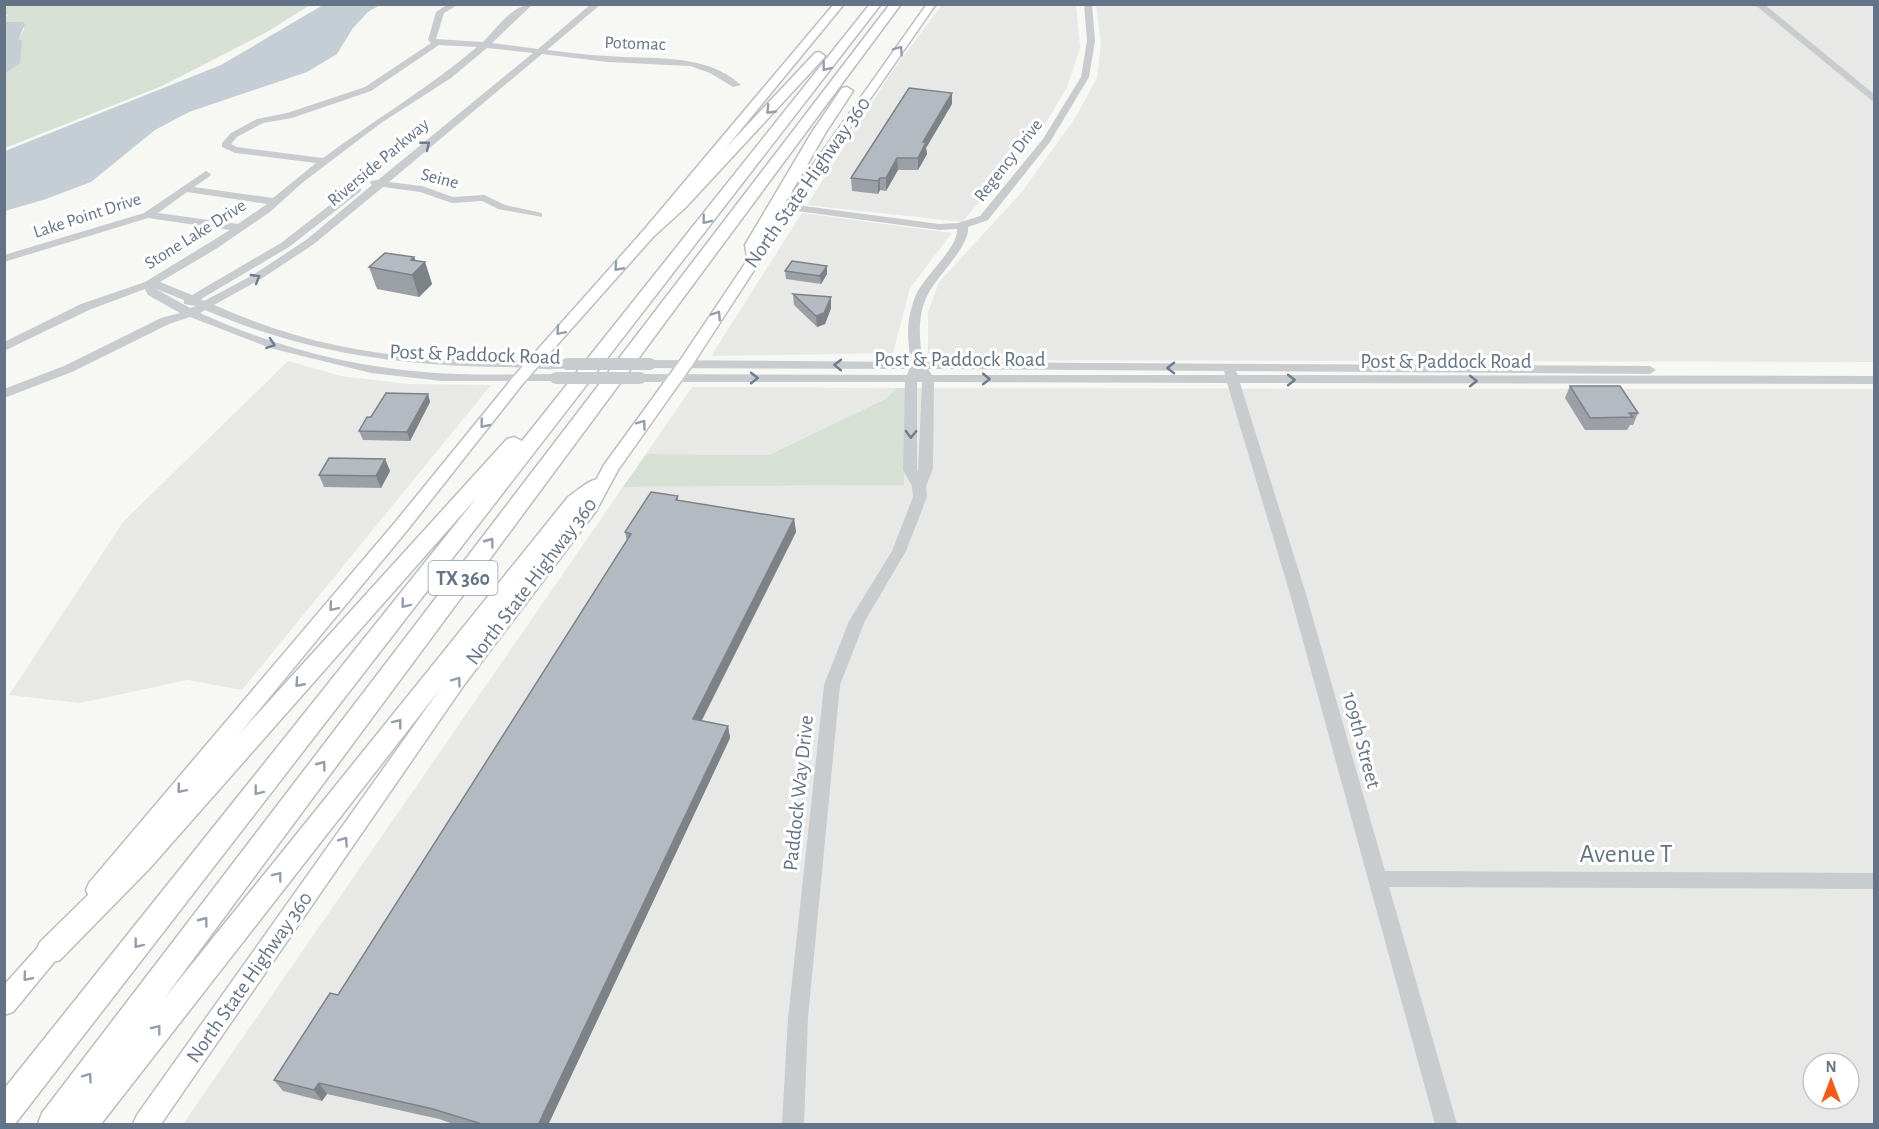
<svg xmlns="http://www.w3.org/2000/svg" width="1879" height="1129" font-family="'Alegreya Sans',sans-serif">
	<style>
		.built { fill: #e8e9e7; fill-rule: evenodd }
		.green { fill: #d7e0d4 }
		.water { fill: #c4ced4 }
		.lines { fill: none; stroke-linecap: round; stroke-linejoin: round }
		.major-casing { stroke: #bbbec2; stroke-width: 3 }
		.highway-casing { stroke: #babdc0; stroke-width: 3 }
		.minor { fill: #c9cccf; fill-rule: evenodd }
		.major { fill: #fff; fill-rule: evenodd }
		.highway { fill: #fff; fill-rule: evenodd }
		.minor-bridge { stroke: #c9cccf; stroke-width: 12 }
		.wall { fill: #9aa0a6 }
		.shaded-wall { fill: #7d8287 }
		.building { fill: #b3bac1; stroke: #7d8287; stroke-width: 1.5 }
		.oneway { stroke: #929eac }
		.oneway2 { stroke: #6d7d8f }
		.labels { text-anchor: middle; stroke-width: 6; stroke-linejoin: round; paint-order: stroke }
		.far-street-label { font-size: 18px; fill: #637488; stroke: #fff }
		.shield { fill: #fff; stroke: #929eac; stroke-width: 1.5 }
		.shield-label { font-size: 20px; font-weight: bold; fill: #637488 }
		.street-label { font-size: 21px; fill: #637488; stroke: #fff }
		.near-street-label { font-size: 26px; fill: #637488; stroke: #fff }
	</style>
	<rect width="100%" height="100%" fill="#f7f7f3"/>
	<g class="built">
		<path d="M942 5H1076L1080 48 1067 87 1041 131 962 222 807 205 893 70Z"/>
		<path d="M1096 5H1874V362L928 360V312L939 282 1021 193 1074 120 1097 78 1101 44Z"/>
		<path d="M802 213 952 233 910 288 893 353 711 356Z"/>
		<path d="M288 361 341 376 408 384 491 385 242 690 187 680 80 703 9 695 123 522Z"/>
		<path d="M692 387 897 388 885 399 769 455 646 454Z"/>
		<path d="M906 388 1874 389V1124H183L623 487 903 485ZM1813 1063H1849V1099H1813Z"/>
	</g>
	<g class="green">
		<path d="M5 5H310L267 32 162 86 5 148V74L20 63 19 38 24 29 23 22H5V17L8 16 5 13Z"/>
		<path d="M897 388H906L904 485 623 487 646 454 769 455 885 399Z"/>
	</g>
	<g class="water">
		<path d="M323 5H380L368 12 353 28 337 54 307 72 189 112 155 130 91 182 46 199 5 211V151L221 65Z"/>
		<path d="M4 22H23L25 24 19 38 22 42 20 63 5 74Z"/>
	</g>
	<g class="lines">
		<g class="major-casing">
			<g id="major">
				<path d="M834 4H844L653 237 525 381 409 528 105 897 97 900 89 897 86 890 89 883 397 520 515 375 643 231Z"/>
				<path d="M927 4H936L795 207 693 364 618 470 596 511 464 685 161 1124H133L137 1115 450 675 583 505 604 465 679 362 785 204Z"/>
				<path d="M56 932 64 936 68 943 64 950 13 1012 4 1015V985L48 936Z"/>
			</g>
		</g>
		<g class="highway-casing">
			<g id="highway">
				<path d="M870 4H881L15 1124H4V1089L478 496 150 868 60 960 50 963 40 960 36 951 40 942 132 852 507 439 514 437 522 441Z"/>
				<path d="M890 4H901L163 1000 568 497C580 489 593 475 608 479L611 483 608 487 582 507 101 1124H38L42 1113Z"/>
				<path d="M819 52 825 56 823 59 686 207 653 237H643L640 234 643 231 676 201 815 53Z"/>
				<path d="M847 87 853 91 826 132 761 245 762 259 754 264 748 262 745 245 812 132 842 88Z"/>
			</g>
		</g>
		<g class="minor">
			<path d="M448 4H459L444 13 436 39 483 42C496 29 513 4 533 4L492 43 538 49 591 4H601L547 50C567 52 587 55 607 56 652 60 705 52 741 85L733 87 710 73 690 66 607 62 542 54 389 182 422 186 453 197 484 195 505 205 542 213V217L498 209 482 201 452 203 420 192 383 187 314 244 261 279 214 305C253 322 293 336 335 345 411 362 490 360 567 360L571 361 573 364 571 367C551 372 524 367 503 367 397 366 303 352 205 310L200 313C270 345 347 366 424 372 468 376 512 374 556 374L562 378 560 381H442L371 373 270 348 190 317 169 324 72 372 4 398V389L64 366 161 318 180 313 148 295 145 289 89 310 4 351V342L81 304 145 282 230 230 148 218 4 262V255L144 213 206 171 211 174 210 176 194 187 273 198 316 163 235 153 222 147V143L231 133 257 119 287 113 365 87 431 43 428 40 436 12ZM439 45 477 47C429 88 374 120 323 158L237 147 231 144 237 137 263 123 292 118 371 91ZM487 48 533 53 378 180 371 181 370 183 372 185 306 240 253 275 204 301 201 299 289 247 361 191V187H353L281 243 192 295 160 282 216 249 270 212 302 183 381 123 451 78ZM187 192 267 204 238 224 158 213ZM156 289 184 300V304L196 306 190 308Z"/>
			<path d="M1084 4H1092L1095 41 1089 77 1050 142 988 220 968 227C970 246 938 275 928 294 917 315 919 339 923 362L1650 366 1656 370 1650 374 1236 371 1238 375 1874 376V384L1240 383 1306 594 1385 871 1874 873V889L1389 887 1457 1124H1435L1290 594 1227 383 934 382 933 469 926 486 927 497 906 551 865 621 840 685 808 1018 804 1124H782L788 1018 824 685 849 621 892 551 913 497 912 486 903 470 905 382H640L634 378 640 374 907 375 909 369 650 368 644 364 650 360 911 362C907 337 906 321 915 297 922 278 959 247 957 229L939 230 789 210 784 207 789 204 939 224 958 223 980 216 1043 139 1081 77 1087 41ZM928 369 1224 371 1225 375H932ZM917 382H922L918 472 917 470Z"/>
			<path d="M1754 4H1764L1874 94V101L1871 100Z"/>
		</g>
		<use href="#major" class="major"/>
		<use href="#highway" class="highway"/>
		<g class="minor-bridge">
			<path d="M567 364H650"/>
			<path d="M556 378H640"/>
		</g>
	</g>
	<g class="wall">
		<path d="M952 104 926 148 927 154 918 170H898L886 191 880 190 878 194 852 191 851 178Z"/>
		<path d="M414 257 416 261 425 262 432 284 419 297 377 289 369 267Z"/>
		<path d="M785 271 827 274 821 284 786 279Z"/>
		<path d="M793 294 831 308 825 324 817 327 794 305Z"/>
		<path d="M1570 386 1638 413 1633 425H1630L1627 430H1585L1565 398Z"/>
		<path d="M428 394 430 402 410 441 363 440 359 431 371 417Z"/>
		<path d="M385 459 390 471 381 488 324 487 319 475Z"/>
		<path d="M678 496V500L794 519 796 532 701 721 728 726 730 738 548 1125H456L439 1119 327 1094 322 1101 283 1091 274 1080 338 995 627 541 625 532Z"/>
	</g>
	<g class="shaded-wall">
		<path d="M952 93V104L926 148 927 154 918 170V158L923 142Z"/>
		<path d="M897 158 898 170 886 191V178Z"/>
		<path d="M880 178V190L878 194V181Z"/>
		<path d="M414 257 418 269 425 262 432 284 419 297 412 275 411 260Z"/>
		<path d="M827 266V274L821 284 820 276Z"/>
		<path d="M831 297V308L825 324 817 327 816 316Z"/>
		<path d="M428 394 430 402 410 441 407 432Z"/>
		<path d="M385 459 390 471 381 488 376 476Z"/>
		<path d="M794 519 796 532 696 732 693 719Z"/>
		<path d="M728 726 730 738 548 1125H538Z"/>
		<path d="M319 1083 327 1094 322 1101 314 1090Z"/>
	</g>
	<g class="building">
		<path d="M909 88 952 93 923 142H926L918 158H897L886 178H880L878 181 851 178Z"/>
		<path d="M385 253 414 257 411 260 425 262 412 275 369 267Z"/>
		<path d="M792 261 827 266 820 276 785 271Z"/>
		<path d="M793 294 831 297 824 313 816 316Z"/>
		<path d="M1570 386H1620L1638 413H1629L1633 417 1590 418Z"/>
		<path d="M386 393 428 394 407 432 359 431 367 417H371Z"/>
		<path d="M329 458 385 459 376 476 319 475Z"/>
		<path d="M651 492 678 496 676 500 794 519 693 719 728 726 538 1125H485L433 1109 319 1083 314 1090 274 1080 330 993 338 995 631 534 625 532Z"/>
	</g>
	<defs><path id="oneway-chevron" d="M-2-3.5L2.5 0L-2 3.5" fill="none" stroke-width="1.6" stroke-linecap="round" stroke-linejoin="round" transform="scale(1.5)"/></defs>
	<g class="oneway">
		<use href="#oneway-chevron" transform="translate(899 50) rotate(-55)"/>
		<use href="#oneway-chevron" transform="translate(826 67) rotate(128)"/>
		<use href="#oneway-chevron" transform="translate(770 110) rotate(134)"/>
		<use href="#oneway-chevron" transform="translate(706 220) rotate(128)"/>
		<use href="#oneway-chevron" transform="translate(618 267) rotate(132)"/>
		<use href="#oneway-chevron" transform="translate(717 315) rotate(-57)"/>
		<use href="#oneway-chevron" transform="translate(560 331) rotate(131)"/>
		<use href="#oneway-chevron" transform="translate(484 424) rotate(129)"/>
		<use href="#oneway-chevron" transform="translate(642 424) rotate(-54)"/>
		<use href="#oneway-chevron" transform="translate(490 542) rotate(-53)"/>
		<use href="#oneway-chevron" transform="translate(405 604) rotate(128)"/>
		<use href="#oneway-chevron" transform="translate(333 607) rotate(130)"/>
		<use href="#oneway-chevron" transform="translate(457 681) rotate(-54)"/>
		<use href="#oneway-chevron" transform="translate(299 683) rotate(132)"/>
		<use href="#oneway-chevron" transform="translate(398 723) rotate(-52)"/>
		<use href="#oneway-chevron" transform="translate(322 765) rotate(-53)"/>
		<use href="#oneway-chevron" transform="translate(181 789) rotate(130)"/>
		<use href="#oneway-chevron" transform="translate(258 791) rotate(128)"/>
		<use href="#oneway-chevron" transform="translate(344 841) rotate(-55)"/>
		<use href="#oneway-chevron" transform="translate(278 876) rotate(-52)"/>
		<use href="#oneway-chevron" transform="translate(204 921) rotate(-53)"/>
		<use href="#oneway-chevron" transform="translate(138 944) rotate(128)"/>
		<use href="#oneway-chevron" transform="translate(27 977) rotate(130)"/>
		<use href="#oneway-chevron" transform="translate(157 1029) rotate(-52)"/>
		<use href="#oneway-chevron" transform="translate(88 1077) rotate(-54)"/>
	</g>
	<g class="oneway2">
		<use href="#oneway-chevron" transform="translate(426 145) rotate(-39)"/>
		<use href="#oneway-chevron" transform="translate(256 278) rotate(-30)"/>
		<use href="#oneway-chevron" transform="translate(271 344) rotate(19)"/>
		<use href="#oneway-chevron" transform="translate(838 365) rotate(-179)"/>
		<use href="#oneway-chevron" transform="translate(1171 368) rotate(-180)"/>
		<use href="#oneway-chevron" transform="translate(754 378)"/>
		<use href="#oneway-chevron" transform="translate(986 379)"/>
		<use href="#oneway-chevron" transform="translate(1291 380)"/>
		<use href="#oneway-chevron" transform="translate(1473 381)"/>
		<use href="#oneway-chevron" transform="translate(911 434) rotate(91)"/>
	</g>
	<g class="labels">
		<g class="far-street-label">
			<text transform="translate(635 43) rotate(2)" y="6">Potomac</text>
			<text transform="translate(1008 160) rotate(-52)" y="6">Regency Drive</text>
			<text transform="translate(378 162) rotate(-40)" y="6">Riverside Parkway</text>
			<text transform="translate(440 178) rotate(14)" y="6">Seine</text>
			<text transform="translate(87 215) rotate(-18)" y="6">Lake Point Drive</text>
			<text transform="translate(195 234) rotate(-32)" y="6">Stone Lake Drive</text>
		</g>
		<rect class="shield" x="428.5" y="561" width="69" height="34" rx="4.5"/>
		<g class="shield-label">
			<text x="463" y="585">TX 360</text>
		</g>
		<g class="street-label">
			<text transform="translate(807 182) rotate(-55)" y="7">North State Highway 360</text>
			<text transform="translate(475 354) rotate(2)" y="7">Post &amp; Paddock Road</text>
			<text x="960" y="366">Post &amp; Paddock Road</text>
			<text x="1446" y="368">Post &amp; Paddock Road</text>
			<text transform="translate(531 581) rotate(-53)" y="7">North State Highway 360</text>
			<text transform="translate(1362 740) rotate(75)" y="7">109th Street</text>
			<text transform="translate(798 793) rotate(-84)" y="7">Paddock Way Drive</text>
			<text transform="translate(249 977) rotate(-55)" y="7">North State Highway 360</text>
		</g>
		<g class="near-street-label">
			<text x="1626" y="862">Avenue T</text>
		</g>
	</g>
	<rect width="1879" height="1129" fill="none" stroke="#637488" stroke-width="12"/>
	<g transform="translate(1831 1081)"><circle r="28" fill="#ffffff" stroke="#c1c7cf" stroke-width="1.5"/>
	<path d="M0-4.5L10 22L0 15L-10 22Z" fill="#f65b15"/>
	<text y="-9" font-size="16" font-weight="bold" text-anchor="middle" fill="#637488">N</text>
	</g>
</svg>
